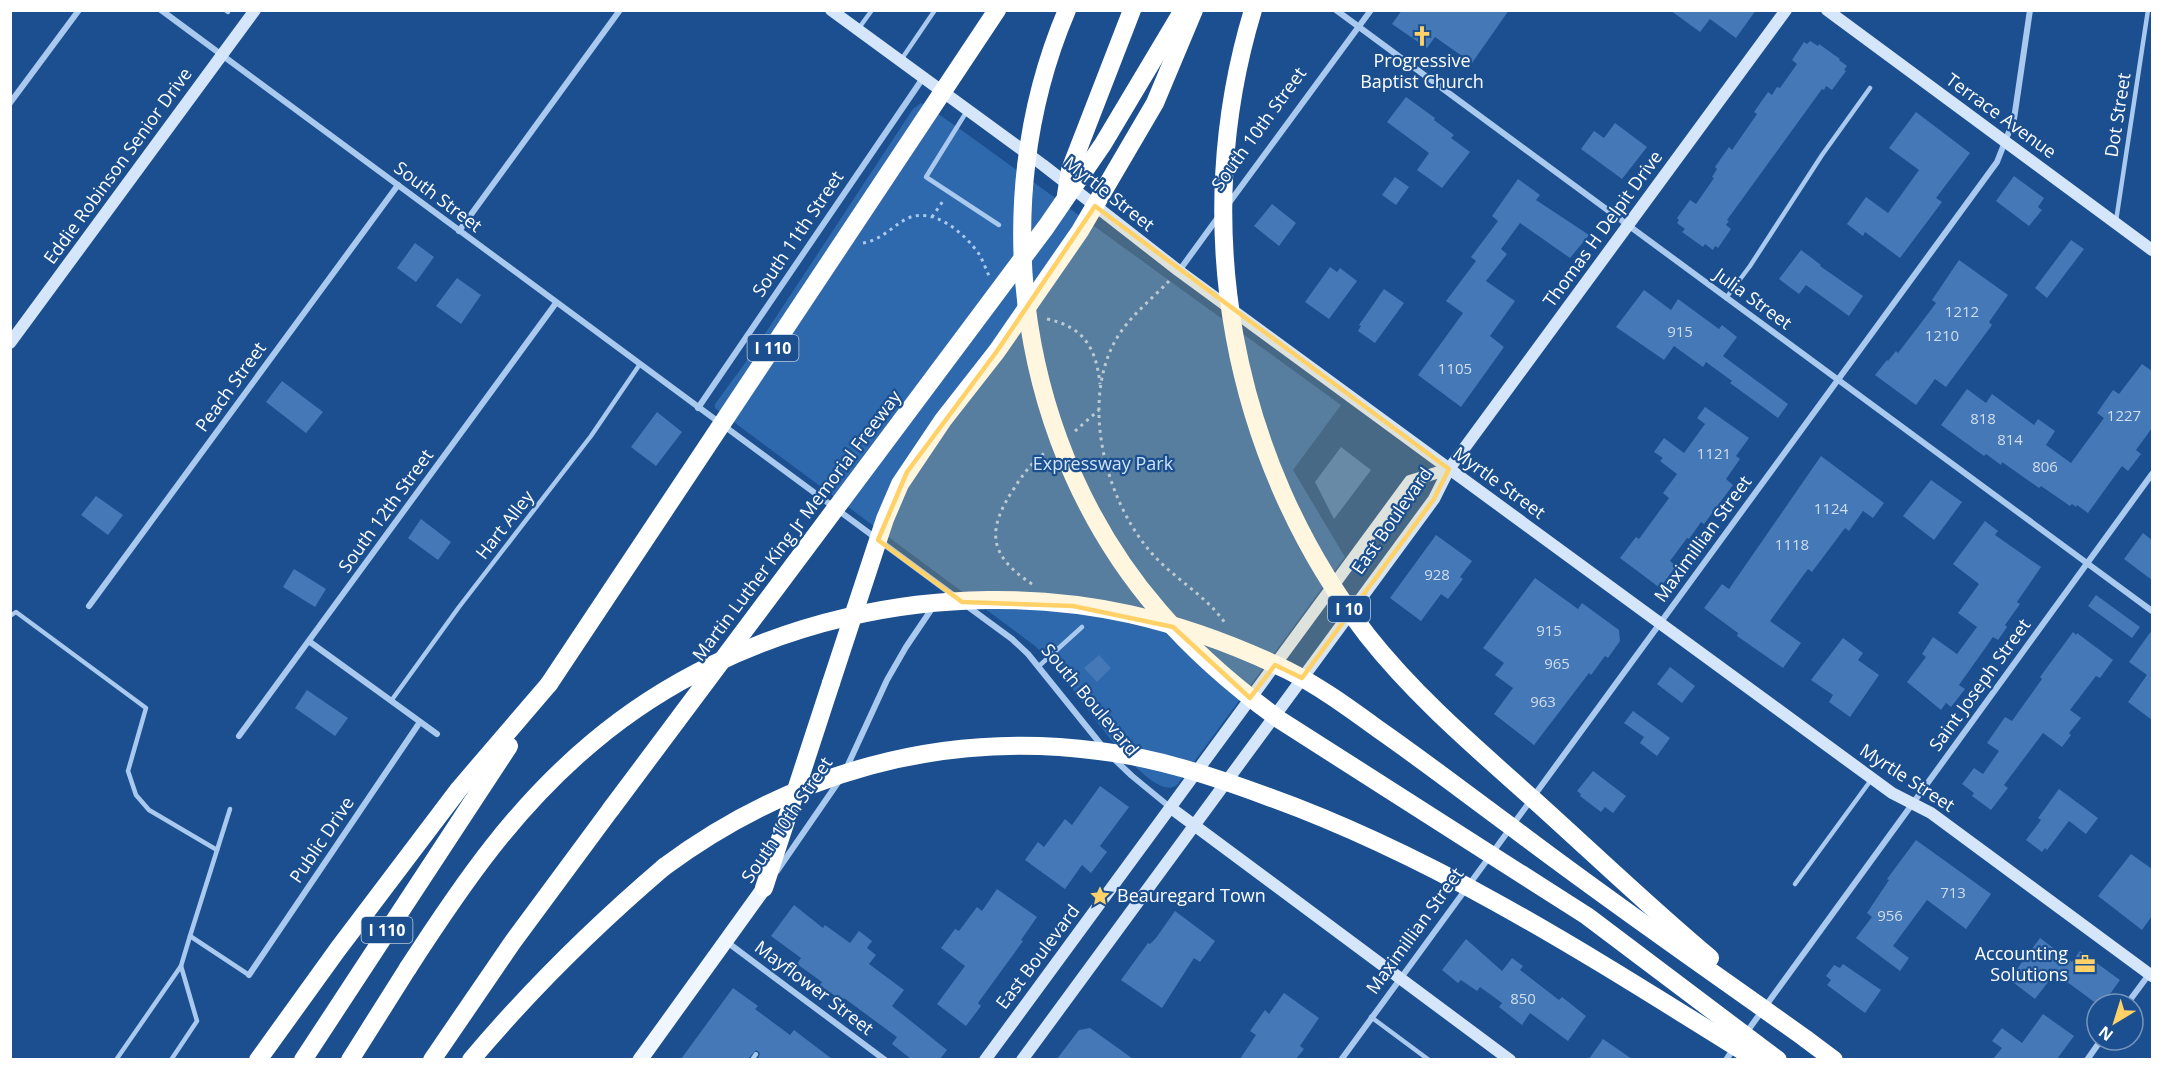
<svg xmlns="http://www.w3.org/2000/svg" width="2163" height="1070" font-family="'Open Sans',sans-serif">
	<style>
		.green { fill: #2e69ad }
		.building { fill: #4478b7 }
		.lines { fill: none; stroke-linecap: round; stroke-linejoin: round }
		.path { stroke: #a9c9ee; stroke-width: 3; stroke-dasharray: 3 4.5; stroke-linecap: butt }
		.lane { stroke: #a9c9ee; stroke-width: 4.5 }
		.street { stroke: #a9c9ee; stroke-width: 6 }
		.secondary { stroke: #d6e6fa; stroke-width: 12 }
		.primary { stroke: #f0f6ff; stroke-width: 15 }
		.highway { stroke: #fff; stroke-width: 18 }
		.highway-bridge { stroke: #fff; stroke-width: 18 }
		.marked { fill: #ffd166; fill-opacity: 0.2; stroke: #ffd166; stroke-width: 4.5; stroke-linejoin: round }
		.labels { text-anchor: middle; stroke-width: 4.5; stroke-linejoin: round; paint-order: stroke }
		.number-label { font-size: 15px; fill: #d0dded }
		.shield { fill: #1b4f8f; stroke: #bbcadd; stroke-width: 1.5 }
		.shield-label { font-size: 16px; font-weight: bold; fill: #fff }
		.poi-label { font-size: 18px; fill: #fff; stroke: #1b4f8f }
		.street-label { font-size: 18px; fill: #fff; stroke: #1b4f8f }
		.park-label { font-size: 18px; fill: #cfe3fa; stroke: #1b4f8f }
	</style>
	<rect width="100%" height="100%" fill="#1b4f8f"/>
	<path class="green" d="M921 103 924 104 967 134 1341 405 1293 470 1345 557 1177 785C1150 807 1074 688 1058 669 1051 661 1043 654 1035 646L715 408V404L751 355 913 109Z"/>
	<g class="building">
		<path d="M1402 10H1509L1472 63 1435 37 1427 48 1392 24Z"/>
		<path d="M1670 10H1756L1736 38 1710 19 1700 32Z"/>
		<path d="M1810 41 1818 46 1819 44 1840 59 1839 60 1847 66 1844 70 1846 71 1832 90 1826 86 1824 90 1822 89 1727 220 1729 221 1726 225 1731 229 1718 248 1715 246 1713 250 1705 244 1703 247 1682 232 1685 229 1677 223 1679 220 1677 218 1690 200 1696 204 1714 178 1712 177 1717 169 1715 167 1729 147 1732 150 1757 114 1754 112 1768 92 1772 95 1777 87 1780 88 1797 64 1792 60 1804 42 1807 44Z"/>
		<path d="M1406 97 1435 118 1434 120 1454 135 1451 138 1470 152 1442 188 1417 170 1429 153 1387 122Z"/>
		<path d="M1916 112 1970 153 1936 198 1942 202 1900 258 1865 232 1863 236 1847 224 1866 197 1888 213 1919 170 1889 148Z"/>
		<path d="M1615 123 1647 147 1622 179 1581 149 1594 131 1604 138Z"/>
		<path d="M2014 176 2044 198 2038 207 2042 210 2029 226 1996 201Z"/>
		<path d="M1395 177 1409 187 1396 205 1382 195Z"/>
		<path d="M1518 179 1540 195 1536 200 1589 235 1570 258 1520 223 1501 249 1507 254 1486 281 1515 301 1490 336 1504 347 1461 407 1418 375 1463 313 1446 301 1476 261 1471 257 1498 221 1492 216Z"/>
		<path d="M1272 204 1296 223 1279 246 1254 226Z"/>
		<path d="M2071 240 2084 249 2047 298 2035 288Z"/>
		<path d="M415 243 434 257 416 282 397 268Z"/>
		<path d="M1801 250 1821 265 1820 266 1863 296 1849 316 1806 285 1799 294 1779 279Z"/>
		<path d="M1959 260 2008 295 1989 322 1992 325 1946 387 1935 379 1916 405 1875 375 1887 360 1888 361 1896 351 1898 353 1921 323 1936 303 1932 300Z"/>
		<path d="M1330 267 1337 272 1340 268 1357 281 1329 319 1305 302Z"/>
		<path d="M457 278 481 295 461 324 436 306Z"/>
		<path d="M1384 289 1404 303 1375 343 1358 331 1361 326 1359 325Z"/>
		<path d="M1644 290 1671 310 1678 299 1719 329 1722 325 1737 337 1723 356 1788 404 1778 418 1730 383 1732 381 1706 362 1703 367 1674 346 1664 360 1616 327Z"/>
		<path d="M2142 364 2152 371V428L2136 450 2141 454 2128 471 2122 466 2088 513 2077 505 2076 507 2072 504 2070 506 2041 486 2039 488 2002 462 2001 465 1986 454 1984 456 1941 425 1967 389 1986 403 1992 394 2034 425 2038 419 2055 431 2046 445 2071 463 2104 418 2097 413 2113 390 2119 394Z"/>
		<path d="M282 381 323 412 306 433 266 402Z"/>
		<path d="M1705 407 1749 438 1736 456 1740 459 1726 479 1733 485 1704 524 1701 522 1689 539 1687 538 1670 561 1676 566 1660 588 1620 558 1636 537 1639 539 1669 498 1663 493 1677 474 1660 461 1663 458 1654 452 1664 438 1684 453 1705 424 1697 418Z"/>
		<path d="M657 412 682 432 656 466 631 447Z"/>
		<path d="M1341 447 1371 470 1334 519 1315 482Z"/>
		<path d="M1821 456 1884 503 1873 518 1863 511 1849 531 1845 528 1812 572 1808 569 1770 621 1801 643 1783 668 1737 636 1738 633 1704 608 1722 584 1729 589Z"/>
		<path d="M1931 480 1962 502 1934 540 1903 516Z"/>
		<path d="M96 496 123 515 108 535 81 515Z"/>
		<path d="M421 519 451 542 438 560 408 538Z"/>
		<path d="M1985 521 1998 531 1995 535 2041 567 2017 602 2020 604 2005 625 2007 627 1998 640 1993 637 1959 685 1965 689 1951 707 1946 703 1941 710 1907 682 1926 657 1922 654 1933 637 1957 654 1977 627 1958 613 1979 584 1953 564Z"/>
		<path d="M2143 533 2152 540V580L2124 559Z"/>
		<path d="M1436 535 1472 561 1460 577 1463 579 1448 599 1441 594 1421 621 1390 598Z"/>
		<path d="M294 569 326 589 315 607 283 587Z"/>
		<path d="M1535 578 1578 609 1582 603 1619 630 1620 641 1608 658 1605 656 1591 675 1589 673 1534 745 1494 714 1513 688 1495 675 1504 663 1483 648Z"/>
		<path d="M2096 595 2140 627 2132 638 2088 606Z"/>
		<path d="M2152 630V720L2128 702 2147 675 2129 662Z"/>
		<path d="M2073 632 2076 635 2077 633 2113 660 2100 678 2096 676 2070 710 2081 718 2069 733 2071 735 2062 747 2043 733 2004 785 2008 788 1991 810 1972 796 1974 793 1962 784 1974 768 1983 774 1999 751 1987 743 2005 717 2012 721 2042 679 2040 677Z"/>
		<path d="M1843 638 1863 653 1858 660 1879 675 1850 717 1829 702 1833 695 1811 680Z"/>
		<path d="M1099 655 1111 668 1097 682 1084 668Z"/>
		<path d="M1670 667 1695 686 1682 703 1657 684Z"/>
		<path d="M307 690 348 718 335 736 295 708Z"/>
		<path d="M1633 711 1670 738 1657 756 1640 743 1644 737 1624 723Z"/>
		<path d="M1593 771 1626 796 1613 813 1605 807 1601 812 1580 796 1581 794 1577 791Z"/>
		<path d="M1100 786 1129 807 1100 846 1107 852 1091 873 1082 865 1065 889 1025 860 1038 842 1044 847 1065 819 1072 825Z"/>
		<path d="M2059 789 2098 818 2086 834 2069 821 2047 850 2045 848 2042 852 2026 840 2041 820 2038 818Z"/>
		<path d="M1916 840 1991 894 1966 929 1927 900 1893 946 1909 958 1900 971 1856 938 1872 917 1867 913 1889 880 1887 879Z"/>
		<path d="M2131 854 2152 869V916L2142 930 2098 896Z"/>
		<path d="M997 889 1037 917 1021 940 1023 941 978 1003 981 1006 966 1026 937 1004 965 966 941 948 955 929 959 931 977 907 982 911Z"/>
		<path d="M794 905 823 928 825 925 850 943 859 931 872 941 867 948 876 955 869 964 904 990 892 1006 947 1050 940 1059H911L892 1044 897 1037 844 998 842 1001 820 985 822 982 797 964 801 958 771 936Z"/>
		<path d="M1175 911 1215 941 1200 962 1194 958 1162 1008 1121 980 1148 943 1150 944 1156 938Z"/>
		<path d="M2040 938 2072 962 2080 951 2120 980 2103 1004H2097L2055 973 2035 999 2014 983 2022 973 2017 969Z"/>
		<path d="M1466 939 1502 971 1512 958 1523 966 1520 970 1559 1000 1562 997 1586 1016 1568 1041 1530 1013 1522 1025 1499 1007 1502 1003 1480 987 1477 991 1461 980 1458 983 1442 970Z"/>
		<path d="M1843 964 1881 990 1865 1013 1827 985 1831 980 1826 976 1834 965 1840 968Z"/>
		<path d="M733 988 758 1006 755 1009 790 1035 794 1030 832 1059H758L760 1053 756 1050 748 1059H681Z"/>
		<path d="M1284 993 1319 1018 1300 1046 1304 1049 1296 1059H1240L1256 1035 1250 1031 1265 1010 1269 1014Z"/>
		<path d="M2043 1014 2074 1036 2057 1059H1993L2002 1048 1992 1041 2002 1028 2022 1043Z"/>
		<path d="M1090 1028 1133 1059H1057L1079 1030Z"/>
		<path d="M1603 1039 1632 1059H1589Z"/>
	</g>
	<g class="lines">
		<g class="path">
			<path d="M932 217 943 201"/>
			<path d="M863 243C882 240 892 226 908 218 935 207 965 234 979 254 983 261 986 269 989 276"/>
			<path d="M1169 281C1150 301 1126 319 1113 345 1082 407 1106 499 1149 550 1171 577 1206 595 1225 623"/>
			<path d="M1047 319C1084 327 1096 348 1100 384"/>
			<path d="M1075 431 1099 410"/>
			<path d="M1032 584C988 555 986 530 1015 487 1023 474 1033 461 1046 452"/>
		</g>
		<g class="lane">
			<path d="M225 10 228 12"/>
			<path d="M859 28 872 10"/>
			<path d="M901 60 935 10"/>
			<path d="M967 111 926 177 999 225"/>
			<path d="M2116 221 2148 10"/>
			<path d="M1726 298 1750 266 1822 155 1870 88"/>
			<path d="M10 616 16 612 146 708 128 771 136 795 149 810 217 850"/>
			<path d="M1039 666 1082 627"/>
			<path d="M391 701 459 607 591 436 640 364"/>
			<path d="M230 809 190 936 249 975"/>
			<path d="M1795 884 1871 780"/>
			<path d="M1371 1017 1429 1060"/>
			<path d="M116 1060 181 966 190 936"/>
			<path d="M171 1060 197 1021 181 966"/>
			<path d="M752 1060 756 1054"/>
		</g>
		<g class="street">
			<path d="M161 10 957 598"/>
			<path d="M1336 10 2152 611"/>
			<path d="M10 103 79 10"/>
			<path d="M1229 203 1371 10"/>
			<path d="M459 231 620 10"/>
			<path d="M1179 271 1219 216"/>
			<path d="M698 408 923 78"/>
			<path d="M89 606 398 185"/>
			<path d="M967 606 1012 639 1028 654 1103 747"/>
			<path d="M310 642 437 734"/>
			<path d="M239 736 556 303"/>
			<path d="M1112 757 1132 776 1171 808"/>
			<path d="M846 769 887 680 906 647 933 607"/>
			<path d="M777 871 839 781"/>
			<path d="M727 942 885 1060"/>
			<path d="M249 975 420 722"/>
			<path d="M2127 1004 2150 973"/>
			<path d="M1746 1033 2152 474"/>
			<path d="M1341 1060 1997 162 2014 119 2030 10"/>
			<path d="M1726 1060 1734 1048"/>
			<path d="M2087 1060 2101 1040"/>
		</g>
		<g class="secondary">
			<path d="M831 10 1043 165 1179 271 1892 793 1931 813 2152 976"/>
			<path d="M1827 10 2152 250"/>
			<path d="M10 343 255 10"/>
			<path d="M1171 808 1510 1060"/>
			<path d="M985 1060 1410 481 1449 469"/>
			<path d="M1022 1060 1434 499 1449 469 1786 10"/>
		</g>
		<path class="primary" d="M640 1060 764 888"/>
		<g class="highway">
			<path d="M764 888 831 683"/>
			<path d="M1806 1039 1834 1060"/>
			<path d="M258 1060 338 949 459 789 549 684"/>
			<path d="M303 1060 509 746"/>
			<path d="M350 1060 408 968"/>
			<path d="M432 1060 512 943 611 809"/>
			<path d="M471 1060C530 990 595 926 664 867"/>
		</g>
		<g class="highway-bridge">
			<path d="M1067 10C983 207 1019 449 1159 611 1195 653 1236 688 1280 720L1587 916 1778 1060"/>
			<path d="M1253 10C1188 224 1231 458 1367 635 1415 696 1475 747 1533 799 1592 852 1649 907 1710 958"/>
			<path d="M1066 195 1070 170 1132 10"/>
			<path d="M831 683 885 519 900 484 943 420 997 351 1080 231 1155 103 1194 10"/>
			<path d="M549 684 997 10"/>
			<path d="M611 809 1046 227 1103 144 1183 10"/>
			<path d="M664 867C791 773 941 730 1099 751 1157 758 1212 776 1266 796 1442 859 1599 962 1757 1060"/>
			<path d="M408 968C463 883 515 807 593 742 738 620 945 574 1129 614 1183 626 1237 646 1287 670 1319 686 1349 708 1378 729 1424 761 1468 795 1513 828 1609 901 1708 969 1806 1039"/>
		</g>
	</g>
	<path class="marked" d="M1095 206 1449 469 1434 499 1302 678 1275 665 1250 698 1173 627 1073 606 962 602 878 540 907 472 997 351Z"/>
	<defs>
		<g id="church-bare" transform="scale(1.62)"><path d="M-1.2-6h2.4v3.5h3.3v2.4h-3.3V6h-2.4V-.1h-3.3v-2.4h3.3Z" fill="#ffd166" stroke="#1b4f8f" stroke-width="2.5" paint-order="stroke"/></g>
		<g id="sight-bare" transform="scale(1.62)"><path d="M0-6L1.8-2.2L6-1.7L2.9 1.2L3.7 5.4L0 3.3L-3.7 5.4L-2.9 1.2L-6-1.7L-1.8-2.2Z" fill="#ffd166" stroke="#1b4f8f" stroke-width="2.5" paint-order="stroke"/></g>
		<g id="office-bare" transform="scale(1.62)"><path d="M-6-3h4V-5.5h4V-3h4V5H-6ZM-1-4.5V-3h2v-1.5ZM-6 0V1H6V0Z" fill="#ffd166" stroke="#1b4f8f" stroke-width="2.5" paint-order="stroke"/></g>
	</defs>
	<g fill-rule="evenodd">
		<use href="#church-bare" x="1422" y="36"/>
		<use href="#sight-bare" x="1100" y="896"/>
		<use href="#office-bare" x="2085" y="964"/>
	</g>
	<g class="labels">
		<g class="number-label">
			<text x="1962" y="317">1212</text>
			<text x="1680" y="337">915</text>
			<text x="1942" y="341">1210</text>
			<text x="1455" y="374">1105</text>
			<text x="2124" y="421">1227</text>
			<text x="1983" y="424">818</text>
			<text x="2010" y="445">814</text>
			<text x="1714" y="459">1121</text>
			<text x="2045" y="472">806</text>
			<text x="1831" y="514">1124</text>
			<text x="1792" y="550">1118</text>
			<text x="1437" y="580">928</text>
			<text x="1549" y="636">915</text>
			<text x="1557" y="669">965</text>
			<text x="1543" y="707">963</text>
			<text x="1953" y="898">713</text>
			<text x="1890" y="921">956</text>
			<text x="1523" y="1004">850</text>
		</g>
		<g class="shield">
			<rect x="747.5" y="335" width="51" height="26" rx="4.5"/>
			<rect x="1328" y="596" width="42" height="26" rx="4.5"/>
			<rect x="361.5" y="917" width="51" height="26" rx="4.5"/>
		</g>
		<g class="shield-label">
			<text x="773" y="354">I 110</text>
			<text x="1349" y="615">I 10</text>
			<text x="387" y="936">I 110</text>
		</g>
		<g class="poi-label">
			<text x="1422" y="67">Progressive<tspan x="1422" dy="21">Baptist Church</tspan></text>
			<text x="1117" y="902" text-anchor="start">Beauregard Town</text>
			<text x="2068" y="960" text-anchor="end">Accounting<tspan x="2068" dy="21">Solutions</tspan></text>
		</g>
		<g class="street-label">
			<text transform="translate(2118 115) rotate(-81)" y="6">Dot Street</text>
			<text transform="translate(2001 116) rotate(36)" y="6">Terrace Avenue</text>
			<text transform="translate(1259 129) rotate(-54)" y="6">South 10th Street</text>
			<text transform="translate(118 166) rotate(-54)" y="6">Eddie Robinson Senior Drive</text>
			<text transform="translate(1109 194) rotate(38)" y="6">Myrtle Street</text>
			<text transform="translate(438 197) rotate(37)" y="6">South Street</text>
			<text transform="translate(1603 229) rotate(-54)" y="6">Thomas H Delpit Drive</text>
			<text transform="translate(798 234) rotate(-56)" y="6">South 11th Street</text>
			<text transform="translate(1753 299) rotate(36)" y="6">Julia Street</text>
			<text transform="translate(231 387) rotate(-54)" y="6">Peach Street</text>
			<text transform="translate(1499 483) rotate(36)" y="6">Myrtle Street</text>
			<text transform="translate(386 511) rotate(-54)" y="6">South 12th Street</text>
			<text transform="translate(1392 521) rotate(-55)" y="6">East Boulevard</text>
			<text transform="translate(505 525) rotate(-52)" y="6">Hart Alley</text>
			<text transform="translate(797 526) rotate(-53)" y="6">Martin Luther King Jr Memorial Freeway</text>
			<text transform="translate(1703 539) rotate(-54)" y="6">Maximillian Street</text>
			<text transform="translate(1980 685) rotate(-54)" y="6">Saint Joseph Street</text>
			<text transform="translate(1090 700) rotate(50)" y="6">South Boulevard</text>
			<text transform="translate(1907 778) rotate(33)" y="6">Myrtle Street</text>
			<text transform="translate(787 820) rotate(-56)" y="6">South 10th Street</text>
			<text transform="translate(322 840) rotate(-56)" y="6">Public Drive</text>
			<text transform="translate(1415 931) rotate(-54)" y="6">Maximillian Street</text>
			<text transform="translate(1038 957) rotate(-53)" y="6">East Boulevard</text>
			<text transform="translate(814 988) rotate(37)" y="6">Mayflower Street</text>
		</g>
		<g class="park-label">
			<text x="1103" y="470">Expressway Park</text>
		</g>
	</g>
	<rect width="2163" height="1070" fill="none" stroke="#ffffff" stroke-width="24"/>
	<g transform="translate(2115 1022) rotate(218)"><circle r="28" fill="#1b4f8f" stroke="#7695bc" stroke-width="1.5"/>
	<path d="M0-4.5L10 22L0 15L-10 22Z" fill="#ffd166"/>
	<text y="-9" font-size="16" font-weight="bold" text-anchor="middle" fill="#ffffff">N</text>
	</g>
</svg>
